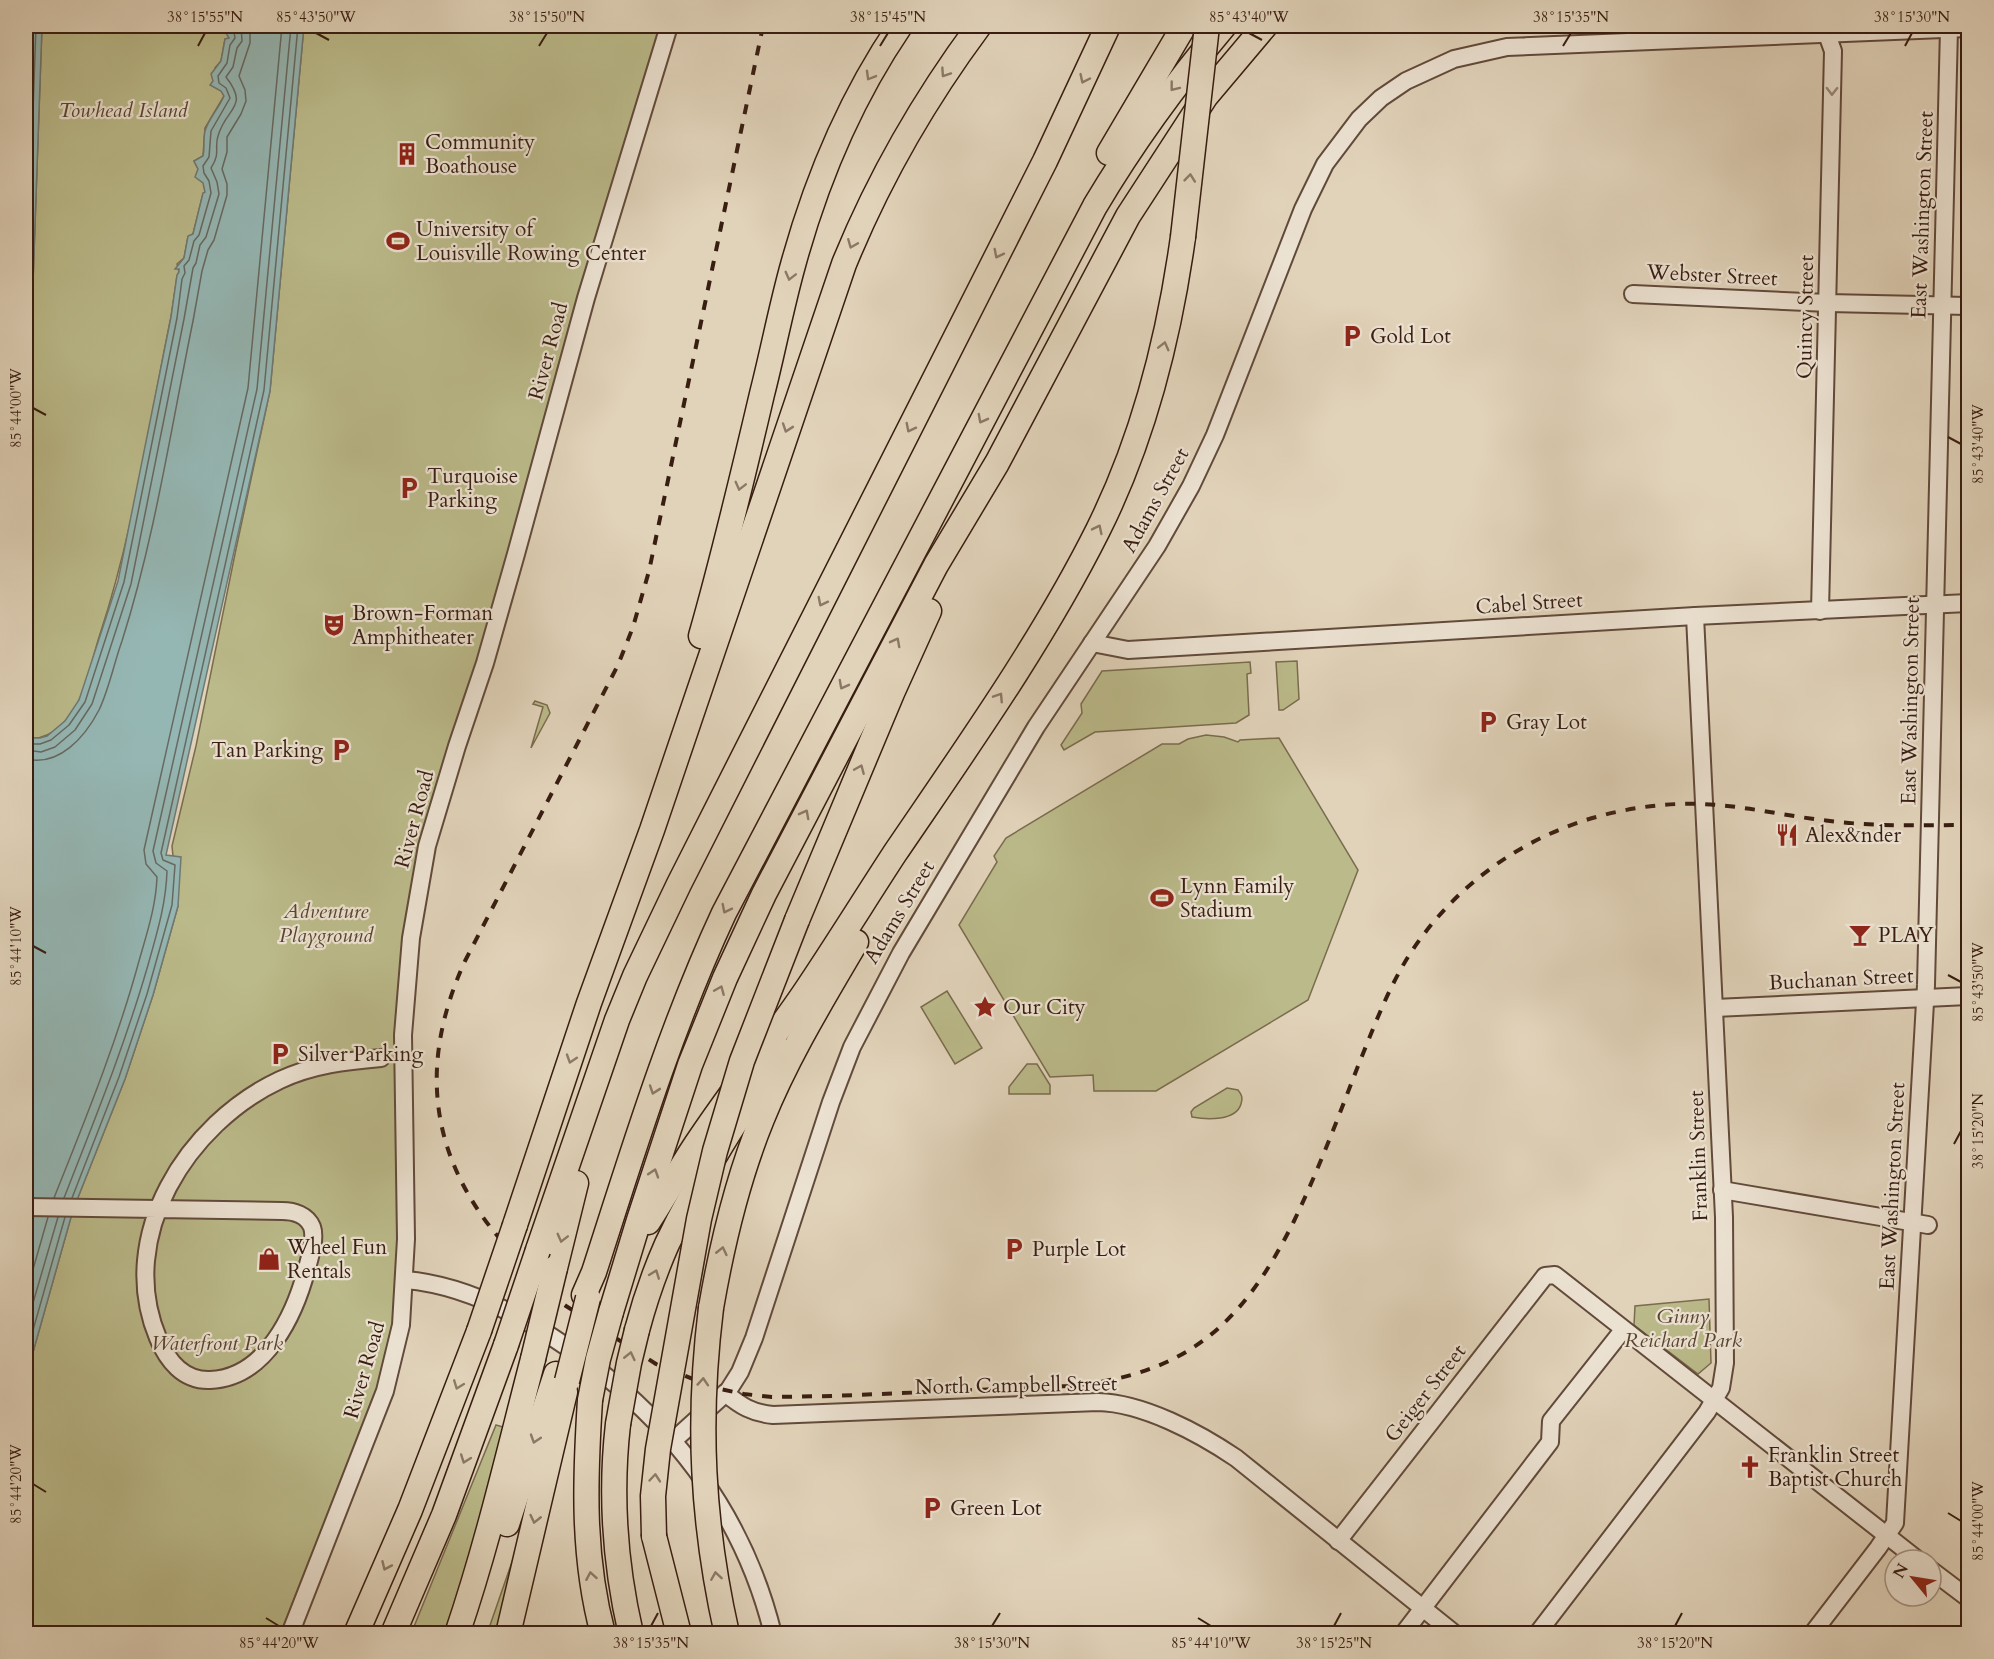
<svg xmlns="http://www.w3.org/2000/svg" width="1994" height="1659" font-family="Cardo,serif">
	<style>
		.green { fill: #bbba8a; stroke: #7a6c4e; stroke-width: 1.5 }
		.water { fill: #95b7b4; stroke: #707973; stroke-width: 1.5 }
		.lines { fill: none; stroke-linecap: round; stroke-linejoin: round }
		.shore { stroke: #666a62; stroke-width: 1.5 }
		.minor-casing { stroke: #624a3b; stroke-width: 20 }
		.highway-casing { stroke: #381d11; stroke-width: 27 }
		.minor { stroke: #ece2d2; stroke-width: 16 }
		.highway { stroke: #e1d3ba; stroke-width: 24 }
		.rail { stroke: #381d11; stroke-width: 4; stroke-dasharray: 10 10; stroke-linecap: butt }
		.highway-bridge-casing { stroke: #381d11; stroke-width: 27; stroke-linecap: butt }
		.highway-bridge { stroke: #e1d3ba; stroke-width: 24 }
		.oneway { stroke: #8c7866 }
		.oneway2 { stroke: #9b897b }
		.ticks { fill: none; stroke: #381d11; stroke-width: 2 }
		.labels { text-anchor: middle; stroke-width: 4.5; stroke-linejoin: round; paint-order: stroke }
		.park-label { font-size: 21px; font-style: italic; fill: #59442f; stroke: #ece2d2 }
		.poi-label { font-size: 21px; fill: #381d11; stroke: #ece2d2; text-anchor: start }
		.street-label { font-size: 21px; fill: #381d11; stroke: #ece2d2 }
		.neatline { fill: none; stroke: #381d11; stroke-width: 2 }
		.ticks-label { font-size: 15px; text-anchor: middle; fill: #381d11 }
	</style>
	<rect width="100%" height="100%" fill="#e1d3ba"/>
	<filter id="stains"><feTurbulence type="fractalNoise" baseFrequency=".00333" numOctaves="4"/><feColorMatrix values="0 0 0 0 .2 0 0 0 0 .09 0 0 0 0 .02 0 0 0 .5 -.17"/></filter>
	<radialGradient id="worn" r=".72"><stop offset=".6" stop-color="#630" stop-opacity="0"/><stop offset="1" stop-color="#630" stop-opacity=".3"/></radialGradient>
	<g class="green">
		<path d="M42 26H231L229 38 225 39 221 61 215 68 224 96 205 128 203 156 194 161 198 169 197 174 204 183 205 192 203 194 193 234 188 237 184 258 177 264 179 272 177 276 171 317C149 423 134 531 100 634 93 655 89 679 79 700 71 717 53 739 32 738L26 731V481Z"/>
		<path d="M304 26H669L427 846 411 938 405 1280 385 1391 290 1633 26 1634V1377L73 1210 125 1079 153 995 178 906 172 846 196 746 236 549 270 391Z"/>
		<path d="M1297 661 1299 699 1283 710H1279L1276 662Z"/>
		<path d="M1250 662 1251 673 1247 674 1249 715 1236 723 1095 732 1064 750 1061 745 1082 713 1081 704 1102 671Z"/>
		<path d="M535 701 547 705 550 713 531 748 543 707 533 704Z"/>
		<path d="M1206 735 1224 737 1238 742 1240 740 1279 738 1358 870 1308 1000 1156 1091H1094L1093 1075 1050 1077 959 925 997 862 994 856 1006 838 1162 744H1179L1188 739Z"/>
		<path d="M947 991 982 1048 955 1064 921 1007Z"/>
		<path d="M1027 1064H1037L1050 1085V1094H1009V1087Z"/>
		<path d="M1227 1088 1238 1090C1242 1095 1243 1098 1241 1104 1236 1121 1207 1120 1192 1117L1191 1112 1194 1108Z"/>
		<path d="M1709 1299 1711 1363 1698 1374 1634 1325 1635 1306Z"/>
		<path d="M496 1425 503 1427 502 1442 452 1633 411 1634Z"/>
		<path d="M513 1559 511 1580 497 1633 487 1634Z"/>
	</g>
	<g class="water">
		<path d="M26 26H42L26 481Z"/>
		<path d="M231 26H304L270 391 166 855 181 857 178 906 153 995 125 1079 73 1210 26 1377V731L32 738H40L47 736 65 721 79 700 118 581 171 317 177 275 179 272V269H175L184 258 188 236 193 234 203 193 205 192 203 183 195 177 198 169 194 161 203 156C205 147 203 140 205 131 209 118 219 108 224 96L221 91 210 85 213 81 211 74 221 61 225 39 229 38 226 33 227 28Z"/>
	</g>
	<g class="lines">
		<g class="shore">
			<path d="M26 94 28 26"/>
			<path d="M26 308 36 26"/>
			<path d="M26 740 30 744H40L51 740 69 725 85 702 124 582 177 318 182 279 185 273 184 266 189 260 194 241 199 235 211 193 209 181 204 173 203 166 209 157 211 131 230 98 226 88 219 83 218 76 227 63 230 45 235 38 233 26"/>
			<path d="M26 750 41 752 55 747 75 730 92 704 131 584 184 319 193 268 196 263 200 245 206 237 219 194 217 182 211 168C221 153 214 148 218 136 226 107 250 108 226 77L233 67 237 48 242 41 241 26"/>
			<path d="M26 759C59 767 85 737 99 710 109 689 114 663 122 641 155 537 171 428 193 321L202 271 208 250 214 240 227 195V184L222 169 227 152V137L241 114 246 101 245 90 239 76 250 43V26"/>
			<path d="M54 1198C85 1120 117 1042 139 961 147 933 156 906 157 877L146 864 144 850 248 388 282 26"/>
			<path d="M64 1198C94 1121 125 1045 148 965 157 933 166 904 167 871L156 863 153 851 257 389 291 26"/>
			<path d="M72 1198 119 1077 147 994 172 905 175 865 163 860 161 853 264 390 298 26"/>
			<path d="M26 1294 48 1217"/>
			<path d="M26 1327 58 1217"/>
			<path d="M26 1355 65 1217"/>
		</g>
		<g class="minor-casing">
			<g id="minor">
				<path d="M1633 294 1828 303 1968 306"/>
				<path d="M1820 611 1833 51 1824 26"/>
				<path d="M1092 643 1128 650 1695 616 1968 603"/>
				<path d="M1715 1008 1968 996"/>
				<path d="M1722 1190 1928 1225"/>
				<path d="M26 1207 282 1211C294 1211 307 1215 312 1227 316 1238 310 1257 307 1268 295 1314 266 1378 210 1380 183 1381 167 1360 158 1338 115 1236 188 1123 280 1080 312 1065 346 1061 381 1058"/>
				<path d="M405 1280C456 1284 509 1309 552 1337 662 1409 741 1504 773 1634"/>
				<path d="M725 1393C741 1406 752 1413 773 1415L1098 1402C1143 1403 1199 1433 1236 1458L1455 1634"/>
				<path d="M674 1440 728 1391 740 1372 754 1338 831 1102 852 1047 901 953 1036 727 1157 546 1191 486 1215 435 1303 209 1325 164 1359 119 1381 98 1406 81 1454 59 1507 47 1968 28"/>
				<path d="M1338 1541 1545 1276 1555 1275 1918 1560"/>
				<path d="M1931 1570 1968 1598"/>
				<path d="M290 1634 385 1391 401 1325 406 1239 403 1035 411 938 427 846 457 746 485 663 516 554 586 298 669 26"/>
				<path d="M1403 1634 1550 1442 1551 1421 1623 1330"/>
				<path d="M1537 1634 1707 1412 1721 1388 1725 1363 1724 1217 1695 616"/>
				<path d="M1812 1634 1878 1548 1895 1523 1926 985 1949 28"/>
			</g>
		</g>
		<g class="highway-casing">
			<g id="highway">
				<path d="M1109 153 1184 26"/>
				<path d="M701 636C724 556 743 475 762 394 773 351 781 308 793 265 816 181 851 98 900 26"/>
				<path d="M797 920 892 693 929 611"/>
				<path d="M648 1222C666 1195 681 1166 699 1140 733 1089 771 1042 805 992 836 946 865 899 895 853 965 750 1042 642 1098 530 1144 438 1169 338 1183 237"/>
				<path d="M515 1225 589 1003 652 830 844 264C879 178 924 100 979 26"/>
				<path d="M538 1250 617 1020 635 976 679 884 1045 161 1108 26"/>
				<path d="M555 1268 576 1183"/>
				<path d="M584 1295 594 1272C633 1151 670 1029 724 913L1095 206C1133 142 1176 83 1224 26"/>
				<path d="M711 1308C722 1244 737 1180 762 1119 787 1057 822 1000 856 942"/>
				<path d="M611 1312 639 1220 690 1065 725 978 764 894 936 565 997 463 1128 216 1206 96 1265 26"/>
				<path d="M637 1330C645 1300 655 1271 667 1244 699 1176 741 1113 782 1051"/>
				<path d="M590 1400C585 1479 582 1556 603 1634"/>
				<path d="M618 1424C610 1494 615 1565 631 1634"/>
				<path d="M507 1524 556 1374"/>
				<path d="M654 1536 679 1634"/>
				<path d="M356 1634 410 1510 479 1331"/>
				<path d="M393 1634 444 1515 506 1345"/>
				<path d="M457 1634C488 1543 509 1451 533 1359"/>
				<path d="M508 1634 565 1392"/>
			</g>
		</g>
		<use href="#minor" class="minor"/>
		<use href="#highway" class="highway"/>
		<path class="rail" d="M763 26 649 571 633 627 618 665 465 961C422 1055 426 1144 491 1228 511 1253 535 1275 556 1299L566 1306 656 1364 715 1388 744 1394 772 1397 832 1396 1069 1386C1187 1375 1243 1324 1294 1221 1318 1171 1338 1118 1358 1066 1373 1029 1387 991 1408 957 1449 892 1513 843 1586 820 1628 807 1674 801 1717 805 1755 808 1792 817 1830 821 1876 827 1922 825 1968 825"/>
		<g class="highway-bridge-casing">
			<g id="highway-bridge">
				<path d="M1183 237 1207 26"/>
				<path d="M711 1308C697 1421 702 1523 727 1634"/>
				<path d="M479 1331 515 1225"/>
				<path d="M506 1345 538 1250"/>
				<path d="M533 1359 555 1268"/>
				<path d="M567 1381 588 1298"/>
				<path d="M590 1400 598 1359 611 1312"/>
				<path d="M618 1424 629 1363 637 1330"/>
				<path d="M654 1536 653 1496 658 1449 699 1219 715 1151 742 1061 797 920"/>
			</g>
		</g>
		<use href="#highway-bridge" class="highway-bridge"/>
	</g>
	<defs><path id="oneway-chevron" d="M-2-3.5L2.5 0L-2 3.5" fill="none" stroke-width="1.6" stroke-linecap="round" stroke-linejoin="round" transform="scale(1.5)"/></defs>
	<g class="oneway">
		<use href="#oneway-chevron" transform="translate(945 73) rotate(124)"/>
		<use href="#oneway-chevron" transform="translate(870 76) rotate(120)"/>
		<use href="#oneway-chevron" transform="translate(1084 79) rotate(115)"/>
		<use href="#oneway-chevron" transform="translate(1174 87) rotate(128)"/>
		<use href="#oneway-chevron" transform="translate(1190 178) rotate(-84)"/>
		<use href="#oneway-chevron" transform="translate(852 244) rotate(112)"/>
		<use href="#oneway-chevron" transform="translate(998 254) rotate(117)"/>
		<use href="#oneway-chevron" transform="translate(790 276) rotate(104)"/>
		<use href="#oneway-chevron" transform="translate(1164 346) rotate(-76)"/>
		<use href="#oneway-chevron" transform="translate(982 419) rotate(118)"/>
		<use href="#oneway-chevron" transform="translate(787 428) rotate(109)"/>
		<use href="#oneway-chevron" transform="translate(910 428) rotate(117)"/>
		<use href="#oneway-chevron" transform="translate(740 486) rotate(104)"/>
		<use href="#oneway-chevron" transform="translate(1098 529) rotate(-64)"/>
		<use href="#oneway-chevron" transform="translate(822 602) rotate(117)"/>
		<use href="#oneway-chevron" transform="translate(896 642) rotate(-62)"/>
		<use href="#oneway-chevron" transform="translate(843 685) rotate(118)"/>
		<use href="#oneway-chevron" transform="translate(999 697) rotate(-57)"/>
		<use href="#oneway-chevron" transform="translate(860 769) rotate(-67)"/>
		<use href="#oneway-chevron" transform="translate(805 814) rotate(-62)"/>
		<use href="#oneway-chevron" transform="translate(726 909) rotate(117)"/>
		<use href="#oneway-chevron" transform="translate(720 990) rotate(-67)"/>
		<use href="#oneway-chevron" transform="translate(571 1059) rotate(108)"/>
		<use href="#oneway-chevron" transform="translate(654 1090) rotate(109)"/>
		<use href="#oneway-chevron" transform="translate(654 1173) rotate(-72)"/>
		<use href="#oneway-chevron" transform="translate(562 1238) rotate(104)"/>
		<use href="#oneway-chevron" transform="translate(722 1251) rotate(-77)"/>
		<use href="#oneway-chevron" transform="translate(655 1274) rotate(-69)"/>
		<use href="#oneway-chevron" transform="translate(630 1356) rotate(-77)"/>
		<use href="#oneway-chevron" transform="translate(703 1382) rotate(-86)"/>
		<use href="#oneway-chevron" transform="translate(458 1385) rotate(111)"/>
		<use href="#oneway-chevron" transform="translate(535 1439) rotate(108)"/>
		<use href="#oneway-chevron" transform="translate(465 1459) rotate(110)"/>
		<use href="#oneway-chevron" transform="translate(655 1478) rotate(-85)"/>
		<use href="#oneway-chevron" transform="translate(535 1519) rotate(103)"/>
		<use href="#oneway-chevron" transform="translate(386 1566) rotate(114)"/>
		<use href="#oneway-chevron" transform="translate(591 1576) rotate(-100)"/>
		<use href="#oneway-chevron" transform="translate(716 1576) rotate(-99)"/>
	</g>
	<use class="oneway2" href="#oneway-chevron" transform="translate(1832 91) rotate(91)"/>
	<path class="ticks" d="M316 33 329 40M1249 33 1262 40M198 46 205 33M539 46 547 33M880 46 888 33M1563 46 1571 33M1905 46 1912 33M33 408 46 415M1948 437 1961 444M33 946 46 953M1948 975 1961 982M1954 1144 1961 1131M33 1484 46 1492M1948 1513 1961 1521M266 1618 279 1626M1198 1618 1211 1626M651 1626 658 1613M992 1626 1000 1613M1334 1626 1341 1613M1675 1626 1682 1613"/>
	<defs>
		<g id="building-bare" transform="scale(1.8)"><path d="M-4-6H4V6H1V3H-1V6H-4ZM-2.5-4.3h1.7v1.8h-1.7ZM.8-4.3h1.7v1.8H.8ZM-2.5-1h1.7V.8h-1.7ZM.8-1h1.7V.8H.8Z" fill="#8f2418" stroke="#ece2d2" stroke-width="2.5" paint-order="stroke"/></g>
		<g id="stadium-bare" transform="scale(1.8)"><path d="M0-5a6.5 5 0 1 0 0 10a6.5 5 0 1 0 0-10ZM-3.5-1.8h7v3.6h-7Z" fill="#8f2418" stroke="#ece2d2" stroke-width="2.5" paint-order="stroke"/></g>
		<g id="parking-bare" transform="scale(1.8)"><path d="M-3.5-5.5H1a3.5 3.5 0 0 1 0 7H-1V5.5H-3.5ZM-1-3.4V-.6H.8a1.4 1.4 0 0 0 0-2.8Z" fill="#8f2418" stroke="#ece2d2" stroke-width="2.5" paint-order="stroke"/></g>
		<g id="theatre-bare" transform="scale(1.8)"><path d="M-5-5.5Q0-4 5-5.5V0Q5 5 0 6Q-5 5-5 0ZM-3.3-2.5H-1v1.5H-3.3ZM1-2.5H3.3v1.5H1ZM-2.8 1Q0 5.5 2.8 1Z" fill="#8f2418" stroke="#ece2d2" stroke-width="2.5" paint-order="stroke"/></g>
		<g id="restaurant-bare" transform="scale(1.8)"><path d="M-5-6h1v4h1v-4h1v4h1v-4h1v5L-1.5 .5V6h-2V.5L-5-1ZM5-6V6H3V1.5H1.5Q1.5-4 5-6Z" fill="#8f2418" stroke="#ece2d2" stroke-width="2.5" paint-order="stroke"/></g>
		<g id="bar-bare" transform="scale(1.8)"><path d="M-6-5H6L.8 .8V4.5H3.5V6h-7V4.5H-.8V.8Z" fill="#8f2418" stroke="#ece2d2" stroke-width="2.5" paint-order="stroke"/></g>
		<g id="sight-bare" transform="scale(1.8)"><path d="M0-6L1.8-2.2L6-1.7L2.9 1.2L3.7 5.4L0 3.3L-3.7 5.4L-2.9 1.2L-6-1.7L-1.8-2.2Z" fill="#8f2418" stroke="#ece2d2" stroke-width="2.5" paint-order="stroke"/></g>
		<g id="shop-bare" transform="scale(1.8)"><path d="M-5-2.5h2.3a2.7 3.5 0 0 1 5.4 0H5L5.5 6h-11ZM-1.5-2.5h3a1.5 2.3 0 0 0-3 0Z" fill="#8f2418" stroke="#ece2d2" stroke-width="2.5" paint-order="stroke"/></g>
		<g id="church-bare" transform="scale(1.8)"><path d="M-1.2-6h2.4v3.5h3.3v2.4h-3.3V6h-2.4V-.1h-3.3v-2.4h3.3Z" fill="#8f2418" stroke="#ece2d2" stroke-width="2.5" paint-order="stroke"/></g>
	</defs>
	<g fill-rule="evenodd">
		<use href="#building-bare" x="407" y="154"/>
		<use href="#stadium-bare" x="398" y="241"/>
		<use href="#parking-bare" x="1352" y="336"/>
		<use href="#parking-bare" x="409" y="488"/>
		<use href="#theatre-bare" x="334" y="625"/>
		<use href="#parking-bare" x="1488" y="722"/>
		<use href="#parking-bare" x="341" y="750"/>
		<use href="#restaurant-bare" x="1787" y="835"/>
		<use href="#stadium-bare" x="1162" y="898"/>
		<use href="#bar-bare" x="1860" y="935"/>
		<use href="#sight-bare" x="985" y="1007"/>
		<use href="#parking-bare" x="280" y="1054"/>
		<use href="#parking-bare" x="1014" y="1249"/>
		<use href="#shop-bare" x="269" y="1259"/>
		<use href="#church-bare" x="1750" y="1467"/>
		<use href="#parking-bare" x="932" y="1508"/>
	</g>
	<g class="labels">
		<g class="park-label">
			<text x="123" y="117">Towhead Island</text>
			<text x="326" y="918">Adventure<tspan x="326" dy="24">Playground</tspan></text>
			<text x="1683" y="1323">Ginny<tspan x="1683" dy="24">Reichard Park</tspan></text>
			<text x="217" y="1350">Waterfront Park</text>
		</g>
		<g class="poi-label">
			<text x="425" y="149">Community<tspan x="425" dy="24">Boathouse</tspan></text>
			<text x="416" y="236">University of<tspan x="416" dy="24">Louisville Rowing Center</tspan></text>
			<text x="1370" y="343">Gold Lot</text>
			<text x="427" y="483">Turquoise<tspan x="427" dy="24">Parking</tspan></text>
			<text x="352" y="620">Brown-Forman<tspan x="352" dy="24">Amphitheater</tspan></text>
			<text x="1506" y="729">Gray Lot</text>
			<text x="323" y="757" text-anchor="end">Tan Parking</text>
			<text x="1805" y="842">Alex&amp;nder</text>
			<text x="1180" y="893">Lynn Family<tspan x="1180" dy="24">Stadium</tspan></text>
			<text x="1878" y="942">PLAY</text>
			<text x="1003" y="1014">Our City</text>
			<text x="298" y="1061">Silver Parking</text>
			<text x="287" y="1254">Wheel Fun<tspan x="287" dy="24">Rentals</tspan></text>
			<text x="1032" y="1256">Purple Lot</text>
			<text x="1768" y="1462">Franklin Street<tspan x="1768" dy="24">Baptist Church</tspan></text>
			<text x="950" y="1515">Green Lot</text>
		</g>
		<g class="street-label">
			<text transform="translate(1922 215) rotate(-88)" y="7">East Washington Street</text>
			<text transform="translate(1712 275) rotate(3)" y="7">Webster Street</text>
			<text transform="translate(1805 317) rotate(-89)" y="7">Quincy Street</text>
			<text transform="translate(548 351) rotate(-75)" y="7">River Road</text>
			<text transform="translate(1155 500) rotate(-61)" y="7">Adams Street</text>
			<text transform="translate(1529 603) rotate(-4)" y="7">Cabel Street</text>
			<text transform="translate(1910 701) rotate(-89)" y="7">East Washington Street</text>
			<text transform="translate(414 819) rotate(-75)" y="7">River Road</text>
			<text transform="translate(899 912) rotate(-59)" y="7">Adams Street</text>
			<text transform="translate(1841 979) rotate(-3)" y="7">Buchanan Street</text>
			<text transform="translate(1698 1156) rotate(-92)" y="7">Franklin Street</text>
			<text transform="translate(1892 1186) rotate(-87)" y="7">East Washington Street</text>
			<text transform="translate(364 1370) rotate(-74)" y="7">River Road</text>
			<text transform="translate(1016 1385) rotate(-1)" y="7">North Campbell Street</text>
			<text transform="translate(1425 1393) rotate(-52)" y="7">Geiger Street</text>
		</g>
	</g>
	<rect width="1994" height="1659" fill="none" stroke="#e1d3ba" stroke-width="66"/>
	<g transform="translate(1913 1578) rotate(300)"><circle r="28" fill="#ece2d2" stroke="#a49385" stroke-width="1.5"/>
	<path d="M0-4.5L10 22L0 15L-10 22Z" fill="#8f2418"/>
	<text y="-9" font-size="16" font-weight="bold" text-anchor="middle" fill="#381d11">N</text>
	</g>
	<rect x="33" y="33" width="1928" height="1593" class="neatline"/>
	<g class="ticks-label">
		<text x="205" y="22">38°15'55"N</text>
		<text x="316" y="22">85°43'50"W</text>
		<text x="547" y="22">38°15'50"N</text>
		<text x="888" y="22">38°15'45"N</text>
		<text x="1249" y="22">85°43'40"W</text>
		<text x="1571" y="22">38°15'35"N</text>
		<text x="1912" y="22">38°15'30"N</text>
		<text transform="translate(16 408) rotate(-90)" y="5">85°44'00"W</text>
		<text transform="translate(1978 444) rotate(-90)" y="5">85°43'40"W</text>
		<text transform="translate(16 946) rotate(-90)" y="5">85°44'10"W</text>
		<text transform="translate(1978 982) rotate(-90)" y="5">85°43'50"W</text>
		<text transform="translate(1978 1131) rotate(-90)" y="5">38°15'20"N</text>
		<text transform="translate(16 1484) rotate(-90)" y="5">85°44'20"W</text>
		<text transform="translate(1978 1521) rotate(-90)" y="5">85°44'00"W</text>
		<text x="279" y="1648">85°44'20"W</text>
		<text x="651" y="1648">38°15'35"N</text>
		<text x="992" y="1648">38°15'30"N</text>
		<text x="1211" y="1648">85°44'10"W</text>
		<text x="1334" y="1648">38°15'25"N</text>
		<text x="1675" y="1648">38°15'20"N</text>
	</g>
	<rect width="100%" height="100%" filter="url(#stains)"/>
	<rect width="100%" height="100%" fill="url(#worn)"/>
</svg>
